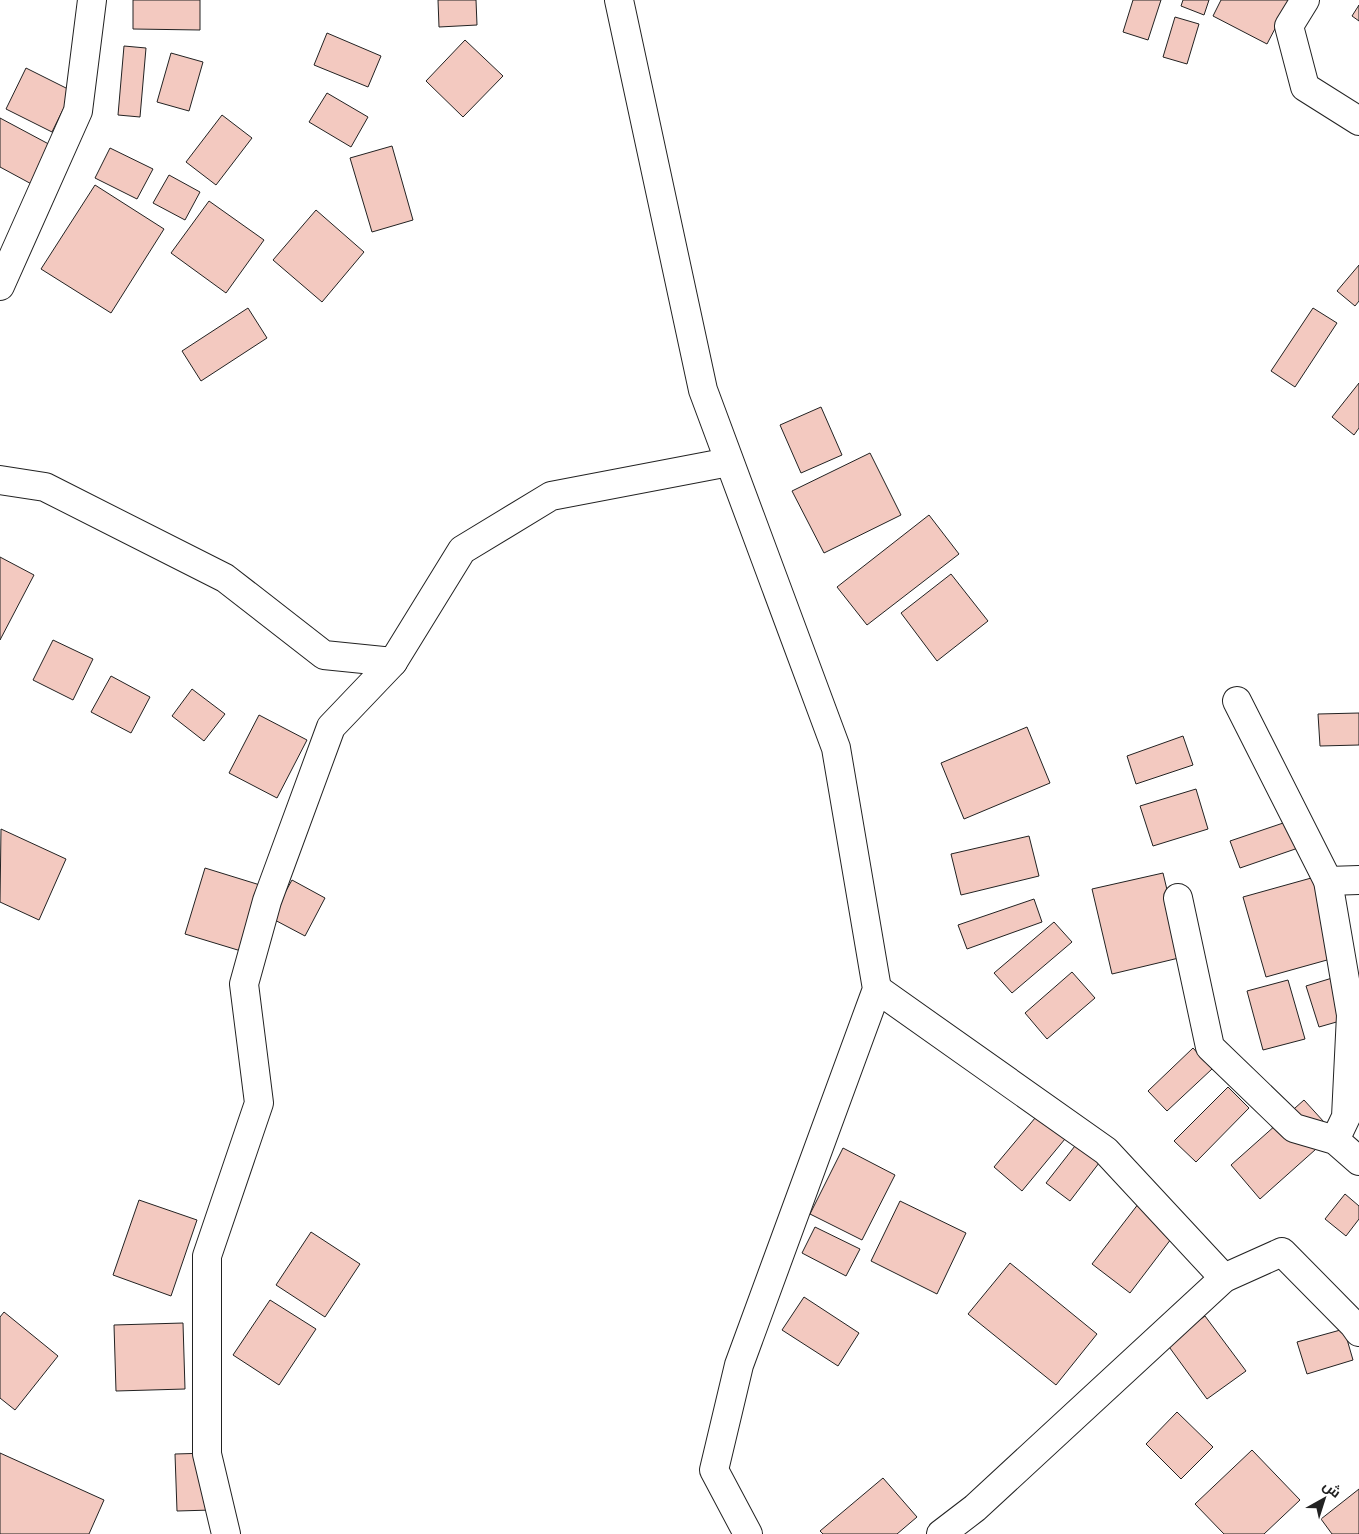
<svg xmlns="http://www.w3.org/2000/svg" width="1359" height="1534" font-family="Manrope,Cairo,sans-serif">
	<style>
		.building { fill: #f3c9c0; stroke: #222 }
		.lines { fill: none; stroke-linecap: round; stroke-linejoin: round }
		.minor-casing { stroke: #222; stroke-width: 30 }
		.minor { stroke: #fff; stroke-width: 28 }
	</style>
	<rect width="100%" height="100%" fill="#fff"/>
	<g class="building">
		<path d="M133 0H200V30L133 29Z"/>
		<path d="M438 0H476L477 25 439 27Z"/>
		<path d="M1133 0H1161L1148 40 1123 32Z"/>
		<path d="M1183 0H1209L1204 15 1181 6Z"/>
		<path d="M1221 0H1290L1267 44 1213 16Z"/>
		<path d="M1359 5V21L1352 16Z"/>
		<path d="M1175 17 1199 24 1187 64 1163 57Z"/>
		<path d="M327 33 381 56 368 87 314 65Z"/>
		<path d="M465 40 503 76 463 117 426 81Z"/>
		<path d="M124 46 146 48 140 117 118 115Z"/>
		<path d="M171 53 203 62 189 111 157 102Z"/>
		<path d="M26 68 72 91 52 132 6 109Z"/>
		<path d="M327 93 368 117 351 147 309 122Z"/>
		<path d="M222 115 252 138 216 185 186 162Z"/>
		<path d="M0 118 58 149 37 187 0 167Z"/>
		<path d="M392 146 413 220 372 232 350 158Z"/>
		<path d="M110 148 153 169 137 199 95 178Z"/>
		<path d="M169 175 200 192 185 220 153 203Z"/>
		<path d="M95 185 164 229 111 313 41 269Z"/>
		<path d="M209 201 264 240 226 293 171 253Z"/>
		<path d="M316 210 364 252 322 302 273 260Z"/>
		<path d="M1359 265V301L1355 306 1337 291Z"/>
		<path d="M248 308 267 338 201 381 182 351Z"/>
		<path d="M1313 308 1337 323 1295 387 1271 371Z"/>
		<path d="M1359 383V428L1354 435 1332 417Z"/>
		<path d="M821 407 842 455 801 473 780 425Z"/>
		<path d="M870 453 901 515 824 553 792 491Z"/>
		<path d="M929 515 959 554 867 625 837 587Z"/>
		<path d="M0 557 34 575 0 640Z"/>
		<path d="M951 574 988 621 937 661 901 613Z"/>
		<path d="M53 640 93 659 73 700 33 680Z"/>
		<path d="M111 676 150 697 131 733 91 712Z"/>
		<path d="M192 689 225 714 204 741 172 716Z"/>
		<path d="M1359 713V745L1320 746 1318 714Z"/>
		<path d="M259 715 307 740 277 798 229 773Z"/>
		<path d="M1027 727 1050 783 964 819 941 763Z"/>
		<path d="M1183 736 1193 765 1136 784 1127 756Z"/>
		<path d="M1196 789 1208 829 1153 846 1140 806Z"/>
		<path d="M1295 819 1304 846 1240 868 1230 841Z"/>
		<path d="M1 829 66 859 39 920 0 902Z"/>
		<path d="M1029 836 1039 876 961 895 951 854Z"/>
		<path d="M205 868 260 885 241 951 185 934Z"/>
		<path d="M1163 873 1183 957 1112 974 1092 889Z"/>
		<path d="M1322 875 1345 955 1266 977 1243 897Z"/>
		<path d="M292 880 325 898 305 936 271 918Z"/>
		<path d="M1034 899 1042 922 967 949 958 925Z"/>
		<path d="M1054 922 1072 942 1012 993 994 973Z"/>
		<path d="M1072 972 1095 998 1047 1039 1025 1013Z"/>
		<path d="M1342 975 1354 1017 1319 1027 1306 986Z"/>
		<path d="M1288 980 1305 1039 1263 1050 1247 991Z"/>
		<path d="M1193 1048 1212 1069 1167 1111 1148 1091Z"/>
		<path d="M1228 1087 1249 1108 1196 1162 1174 1141Z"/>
		<path d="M1051 1099 1079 1122 1022 1191 994 1167Z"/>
		<path d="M1304 1100 1334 1133 1260 1199 1231 1165Z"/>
		<path d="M1089 1128 1112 1146 1070 1201 1046 1183Z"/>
		<path d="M843 1148 895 1175 862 1240 810 1214Z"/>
		<path d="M1149 1190 1187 1218 1130 1293 1092 1264Z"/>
		<path d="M1345 1194 1359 1206V1219L1346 1236 1325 1219Z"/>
		<path d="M139 1200 197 1220 171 1296 113 1275Z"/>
		<path d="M900 1201 966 1233 937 1294 871 1261Z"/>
		<path d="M815 1227 860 1249 846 1276 802 1253Z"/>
		<path d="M311 1232 360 1264 325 1317 276 1285Z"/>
		<path d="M1010 1263 1097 1334 1056 1385 968 1314Z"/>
		<path d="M804 1297 859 1333 838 1366 782 1330Z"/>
		<path d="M270 1300 316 1329 279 1385 233 1355Z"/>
		<path d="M4 1312 58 1356 15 1410 0 1398V1317Z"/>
		<path d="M1205 1316 1246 1371 1207 1399 1167 1344Z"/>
		<path d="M183 1323 185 1389 116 1391 114 1325Z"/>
		<path d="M1344 1329 1353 1360 1307 1374 1297 1342Z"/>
		<path d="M1177 1412 1213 1447 1181 1479 1146 1444Z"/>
		<path d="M1252 1450 1300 1500 1264 1534H1224L1195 1504Z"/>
		<path d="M0 1453 104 1500 89 1534H0Z"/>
		<path d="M210 1453 212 1510 177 1511 175 1454Z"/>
		<path d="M883 1478 917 1517 897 1534H823L820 1531Z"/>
		<path d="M1359 1489V1534H1332L1321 1519Z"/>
	</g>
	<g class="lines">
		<g class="minor-casing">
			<g id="minor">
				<path d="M619 0 703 390 836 748 877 989 739 1365 714 1470 748 1534"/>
				<path d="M1305 0 1289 26 1305 87 1359 121"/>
				<path d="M0 286 78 111 92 0"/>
				<path d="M0 480 45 487 225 578 324 655 393 662 462 550 551 496 729 462"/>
				<path d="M1237 701 1328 881 1351 1015 1346 1117 1335 1140"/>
				<path d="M1328 881 1359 880"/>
				<path d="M1178 898 1210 1047 1294 1128 1335 1140 1359 1161"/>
				<path d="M877 989 1106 1151 1224 1278"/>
				<path d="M226 1534 207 1454V1256L259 1103 244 984 267 901 331 727 393 662"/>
				<path d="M941 1534 975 1508 1224 1278 1282 1252 1354 1325 1359 1332"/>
			</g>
		</g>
		<use href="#minor" class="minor"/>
	</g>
	<g transform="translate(1324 1499) rotate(39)" stroke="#ffffff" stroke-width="4" paint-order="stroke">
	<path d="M0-4L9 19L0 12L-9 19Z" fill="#222222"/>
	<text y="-8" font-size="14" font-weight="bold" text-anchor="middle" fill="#222222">ش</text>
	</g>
</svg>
